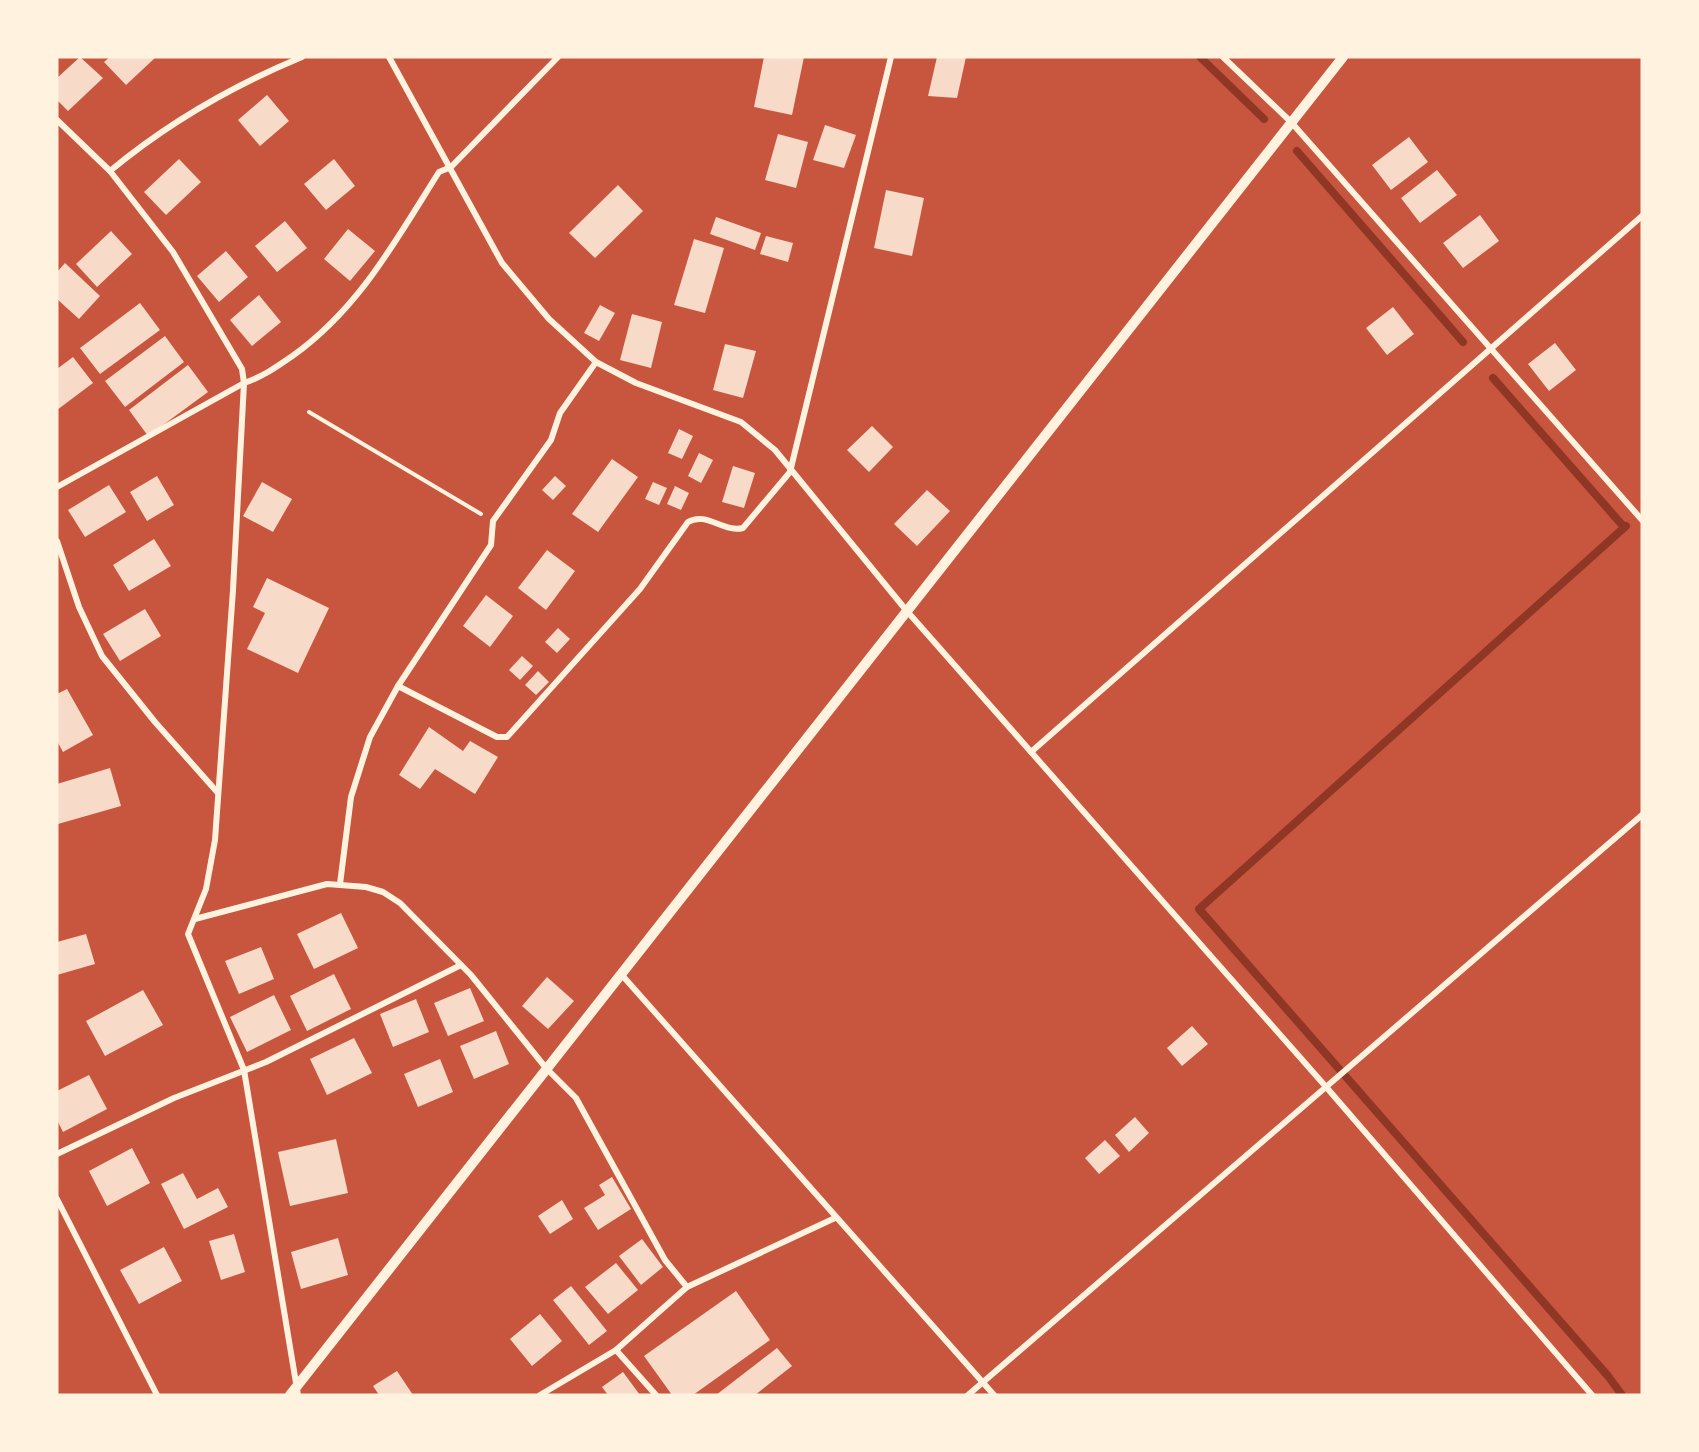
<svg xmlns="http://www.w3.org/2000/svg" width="1699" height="1452" font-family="'Archivo Narrow',sans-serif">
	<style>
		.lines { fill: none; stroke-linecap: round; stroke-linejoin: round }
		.stream { stroke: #8f3625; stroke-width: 8 }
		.building { fill: #f7dbc8 }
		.path { stroke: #fff3e0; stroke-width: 4 }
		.minor { stroke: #fff3e0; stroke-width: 6 }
		.tertiary { stroke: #fff3e0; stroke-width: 10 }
	</style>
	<rect width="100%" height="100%" fill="#c8553d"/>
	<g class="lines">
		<g class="stream">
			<path d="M1200 57 1264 119"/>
			<path d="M1297 151 1463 342"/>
			<path d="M1493 378 1624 527"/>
			<path d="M1622 1395 1608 1376 1199 909 1626 526"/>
		</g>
	</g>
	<g class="building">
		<path d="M80 57 103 78 68 111 57 100V78Z"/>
		<path d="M110 57H156L126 85 104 62Z"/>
		<path d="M764 57H804L792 115 754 107Z"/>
		<path d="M937 57H966L957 98 928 96Z"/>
		<path d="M267 95 289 121 260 146 238 120Z"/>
		<path d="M825 125 856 135 844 168 813 160Z"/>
		<path d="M778 134 808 142 796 188 765 180Z"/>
		<path d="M1409 137 1428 162 1391 190 1372 165Z"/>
		<path d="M179 159 201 182 166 215 144 192Z"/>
		<path d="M334 159 355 186 326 210 304 184Z"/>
		<path d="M1437 170 1457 195 1420 223 1401 198Z"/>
		<path d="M618 185 643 211 595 258 569 233Z"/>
		<path d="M886 190 924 198 912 256 874 248Z"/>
		<path d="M1480 215 1499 241 1463 268 1443 243Z"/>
		<path d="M716 217 761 233 755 250 710 234Z"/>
		<path d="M285 221 307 248 277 272 255 246Z"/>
		<path d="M348 229 375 251 350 281 324 259Z"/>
		<path d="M111 231 132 254 97 287 76 264Z"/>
		<path d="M766 236 793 243 788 262 760 254Z"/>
		<path d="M694 239 724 248 705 313 674 305Z"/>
		<path d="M226 251 248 277 219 302 197 276Z"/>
		<path d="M65 263 100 296 79 319 57 299V272Z"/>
		<path d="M259 295 281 322 252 346 230 320Z"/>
		<path d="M140 303 160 330 100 374 80 348Z"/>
		<path d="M600 305 615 313 599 341 584 333Z"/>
		<path d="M1393 307 1414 334 1387 355 1366 328Z"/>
		<path d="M632 314 662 322 651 368 620 360Z"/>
		<path d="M165 336 184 362 125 407 105 381Z"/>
		<path d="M1555 343 1576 370 1549 391 1528 364Z"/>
		<path d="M725 344 756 351 743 398 713 390Z"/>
		<path d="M73 357 93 383 57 410V369Z"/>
		<path d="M188 365 208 392 148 436 129 410Z"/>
		<path d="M872 426 893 447 869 472 847 450Z"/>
		<path d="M679 429 693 436 682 459 668 453Z"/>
		<path d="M699 453 713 460 701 483 688 476Z"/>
		<path d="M612 459 638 477 598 532 572 514Z"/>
		<path d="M733 466 755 473 744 508 722 502Z"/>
		<path d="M157 476 174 505 147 521 130 492Z"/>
		<path d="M555 476 566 486 553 500 542 490Z"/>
		<path d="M262 482 292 499 273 532 243 516Z"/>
		<path d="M653 482 667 488 659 505 645 499Z"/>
		<path d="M109 485 126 512 85 537 68 510Z"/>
		<path d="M675 486 689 493 681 510 667 504Z"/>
		<path d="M927 490 950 511 917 546 894 524Z"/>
		<path d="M154 539 171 566 129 591 113 565Z"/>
		<path d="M547 550 575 571 546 610 518 588Z"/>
		<path d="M267 578 329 608 298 673 247 649 265 613 253 607Z"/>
		<path d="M486 595 513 616 490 647 463 626Z"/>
		<path d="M145 609 161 636 120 661 103 634Z"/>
		<path d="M558 628 570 639 557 653 545 642Z"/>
		<path d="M522 656 533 666 520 680 509 670Z"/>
		<path d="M538 671 549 682 536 695 525 685Z"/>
		<path d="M67 689 93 735 63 752 57 741V694Z"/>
		<path d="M429 727 463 751 470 741 498 757 475 794 435 769 420 789 399 775Z"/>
		<path d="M110 768 121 806 58 824 57 784Z"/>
		<path d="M341 913 358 948 314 969 297 934Z"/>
		<path d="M86 934 95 964 57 975V942Z"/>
		<path d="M261 947 274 979 239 994 225 961Z"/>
		<path d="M334 974 351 1009 307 1031 290 996Z"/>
		<path d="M547 977 574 1001 548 1029 522 1006Z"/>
		<path d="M470 988 484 1021 448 1036 434 1003Z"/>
		<path d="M143 990 163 1025 105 1056 86 1021Z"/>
		<path d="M274 995 291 1030 247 1052 230 1017Z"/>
		<path d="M416 999 429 1032 393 1047 380 1014Z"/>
		<path d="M1192 1026 1208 1044 1182 1066 1167 1048Z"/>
		<path d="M496 1031 509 1064 474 1079 460 1046Z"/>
		<path d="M354 1038 372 1073 327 1095 310 1059Z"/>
		<path d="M440 1059 453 1092 418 1107 404 1074Z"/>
		<path d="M89 1075 107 1109 63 1132 57 1120V1091Z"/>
		<path d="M1135 1117 1149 1133 1129 1152 1115 1135Z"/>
		<path d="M336 1139 348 1193 290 1206 278 1152Z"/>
		<path d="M1105 1140 1120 1156 1099 1174 1085 1158Z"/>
		<path d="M132 1148 150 1183 107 1206 89 1171Z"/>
		<path d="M183 1173 197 1199 218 1188 228 1207 184 1229 161 1184Z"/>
		<path d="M612 1177 631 1209 598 1230 584 1208 605 1195 599 1185Z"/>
		<path d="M562 1200 573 1219 550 1234 538 1216Z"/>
		<path d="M234 1234 245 1272 221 1280 209 1241Z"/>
		<path d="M338 1238 348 1275 301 1289 291 1252Z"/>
		<path d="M642 1239 663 1267 641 1285 619 1256Z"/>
		<path d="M164 1247 182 1281 139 1304 120 1270Z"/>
		<path d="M616 1263 638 1290 608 1314 585 1287Z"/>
		<path d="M571 1286 607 1331 589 1345 553 1300Z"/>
		<path d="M736 1291 770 1340 693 1395H672L644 1356Z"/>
		<path d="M540 1314 562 1341 532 1366 510 1339Z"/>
		<path d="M777 1348 792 1366 755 1395H716Z"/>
		<path d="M397 1371 413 1395H379L373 1386Z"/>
		<path d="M623 1372 640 1395H608L602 1387Z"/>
	</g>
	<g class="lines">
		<path class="path" d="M309 412 481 514"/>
		<g class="minor">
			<path d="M389 57 502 263 549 319 596 362 636 383 741 422 775 450 906 610 1327 1088 1592 1395"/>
			<path d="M1223 57 1291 122 1642 520"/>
			<path d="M57 120 110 171 173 252 242 369 244 383 233 590 215 840 206 889 188 934 244 1070 298 1395"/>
			<path d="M110 171C168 123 232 86 302 57"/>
			<path d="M57 487 244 383C262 377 275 368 291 357 359 309 396 240 439 172L451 167 558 57"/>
			<path d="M57 541 79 607 102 656 155 722 218 793"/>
			<path d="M398 686 491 545 493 521 551 440 560 413 596 362"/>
			<path d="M1031 752 1642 216"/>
			<path d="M340 884 351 797 370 737 398 686 497 737H507L640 589 688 522C706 511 724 533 743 528L790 472 891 57"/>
			<path d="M195 919 327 884 366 887 383 892 400 903 471 975 546 1068 576 1098 665 1260 687 1287"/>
			<path d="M621 974 994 1395"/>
			<path d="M57 1154 174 1098 266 1062 461 965"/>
			<path d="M57 1199 157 1395"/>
			<path d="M616 1350 656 1395"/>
			<path d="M540 1395 616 1350 687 1287 835 1218"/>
			<path d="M968 1395 1642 815"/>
		</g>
		<path class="tertiary" d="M290 1395 1343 57"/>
	</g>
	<rect width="1699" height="1452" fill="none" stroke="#fff3e0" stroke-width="117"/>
</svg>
